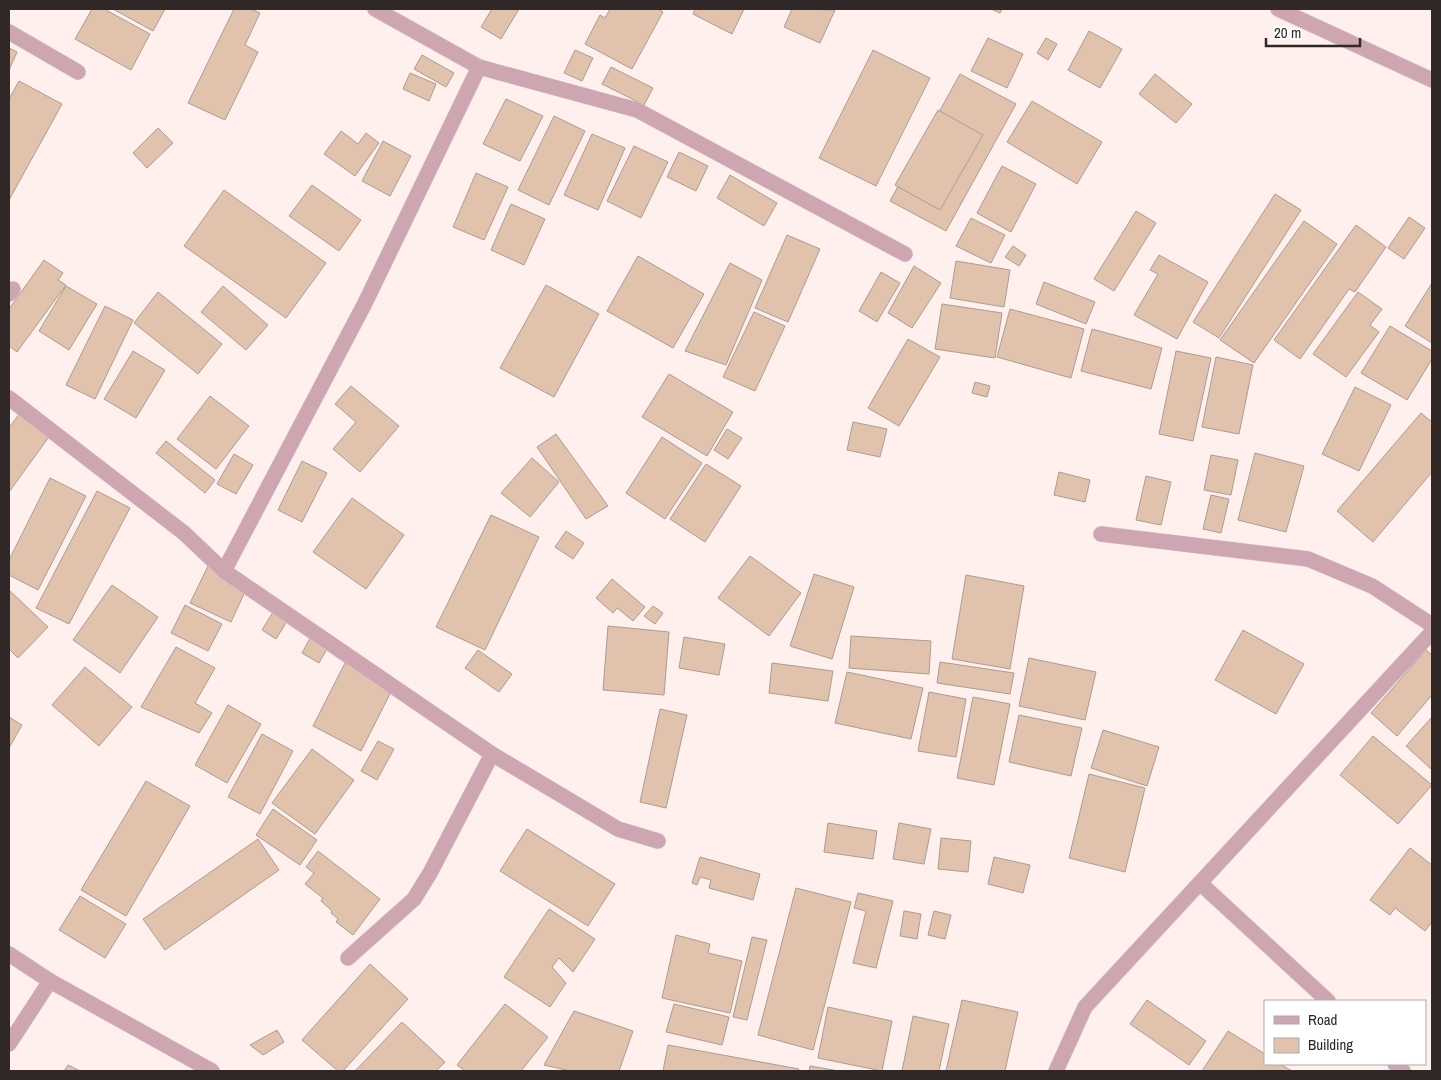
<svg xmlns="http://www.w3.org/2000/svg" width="1441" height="1080" font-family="'Archivo Narrow',sans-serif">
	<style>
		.building { fill: #e1c2ad; stroke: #ab9c92 }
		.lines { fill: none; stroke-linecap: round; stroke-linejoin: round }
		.minor-casing { stroke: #dacbc9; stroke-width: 16 }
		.tertiary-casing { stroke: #dacbc9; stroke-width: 16 }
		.minor { stroke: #cda6b2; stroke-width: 15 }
		.tertiary { stroke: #cda6b2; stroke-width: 15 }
	</style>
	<rect width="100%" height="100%" fill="#ffefed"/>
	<g class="building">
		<path d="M92 9H104L150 34 131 70 75 39Z"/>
		<path d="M113 9H165L153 31Z"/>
		<path d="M234 9H251L260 13 245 45 258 52 225 120 188 103Z"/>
		<path d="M492 9H519L501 39 481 27Z"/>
		<path d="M610 9H658L663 12 632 69 585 44 600 15 605 18Z"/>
		<path d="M695 9H744L732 34 693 14Z"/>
		<path d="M792 9 835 10 820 43 784 27Z"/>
		<path d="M991 9H1002L1000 13Z"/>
		<path d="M1089 31 1122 49 1100 88 1068 70Z"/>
		<path d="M988 38 1023 54 1007 88 971 71Z"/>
		<path d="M1046 38 1057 44 1048 60 1037 53Z"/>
		<path d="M9 48 17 52 9 70Z"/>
		<path d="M575 50 593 58 582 81 564 73Z"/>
		<path d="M873 50 930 78 876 186 819 158Z"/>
		<path d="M422 55 454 73 446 87 414 69Z"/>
		<path d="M611 67 653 88 644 105 602 84Z"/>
		<path d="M410 73 436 84 429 101 403 89Z"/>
		<path d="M960 74 1016 104 946 231 890 201Z"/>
		<path d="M1155 74 1192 104 1176 123 1139 94Z"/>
		<path d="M19 81 62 104 9 200V99Z"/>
		<path d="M506 99 543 116 520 161 483 144Z"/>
		<path d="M1032 101 1102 142 1077 184 1007 142Z"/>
		<path d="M938 110 983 135 940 210 895 185Z"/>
		<path d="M554 116 585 131 549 205 518 190Z"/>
		<path d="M158 128 173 143 147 168 133 153Z"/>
		<path d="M341 131 358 144 366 133 379 143 355 176 324 154Z"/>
		<path d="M592 134 625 148 598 210 564 195Z"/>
		<path d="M383 141 411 156 390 196 362 181Z"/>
		<path d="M634 146 668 162 641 218 607 201Z"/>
		<path d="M679 152 708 166 696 191 667 177Z"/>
		<path d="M1002 166 1036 184 1011 232 977 213Z"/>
		<path d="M476 173 508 187 484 240 453 227Z"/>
		<path d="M730 175 777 203 764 226 717 198Z"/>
		<path d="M312 185 361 220 339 251 289 216Z"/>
		<path d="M224 190 326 263 286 318 184 246Z"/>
		<path d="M1275 194 1301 210 1219 338 1193 322Z"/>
		<path d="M511 204 545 219 524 265 491 250Z"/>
		<path d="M1136 211 1156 223 1114 291 1094 279Z"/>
		<path d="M1409 217 1425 228 1404 259 1388 248Z"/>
		<path d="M971 218 1005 235 991 263 956 246Z"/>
		<path d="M1304 221 1337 244 1254 363 1220 340Z"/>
		<path d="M1356 225 1386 247 1355 292 1349 289 1300 359 1274 340Z"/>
		<path d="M787 235 820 249 788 322 755 308Z"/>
		<path d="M1013 246 1026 255 1019 266 1005 257Z"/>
		<path d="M1159 255 1208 282 1177 339 1134 315 1158 274 1150 270Z"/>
		<path d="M638 256 704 294 673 348 607 311Z"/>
		<path d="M44 260 63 273 58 280 66 285 17 352 9 346V309Z"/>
		<path d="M956 261 1010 270 1004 307 950 298Z"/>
		<path d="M730 263 762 280 726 365 685 351Z"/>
		<path d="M914 266 941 283 912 328 888 313Z"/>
		<path d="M881 272 900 283 877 322 859 311Z"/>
		<path d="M1044 282 1095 302 1086 324 1036 304Z"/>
		<path d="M1432 283V343L1405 326Z"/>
		<path d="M546 285 599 314 554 397 500 368Z"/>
		<path d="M66 286 97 304 69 350 39 331Z"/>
		<path d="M223 286 268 325 246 350 201 312Z"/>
		<path d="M158 292 222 344 198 374 134 323Z"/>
		<path d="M1358 292 1382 309 1370 325 1379 332 1346 377 1313 354Z"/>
		<path d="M942 304 1002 313 995 358 935 349Z"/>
		<path d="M105 306 133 320 95 399 66 385Z"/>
		<path d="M1010 309 1084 329 1071 378 997 357Z"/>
		<path d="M754 312 785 326 755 391 723 377Z"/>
		<path d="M1390 326 1432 351V359L1407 400 1361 373Z"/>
		<path d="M1092 329 1162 348 1151 389 1081 371Z"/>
		<path d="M908 339 940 357 899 426 868 408Z"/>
		<path d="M133 351 165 370 136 418 104 399Z"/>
		<path d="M1176 351 1211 358 1193 441 1159 434Z"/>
		<path d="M1216 357 1253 365 1239 434 1202 427Z"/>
		<path d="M669 374 733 412 707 456 642 417Z"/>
		<path d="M975 382 990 386 987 397 972 393Z"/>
		<path d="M351 386 399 426 360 472 333 449 356 422 335 404Z"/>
		<path d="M1355 387 1391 405 1359 471 1322 454Z"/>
		<path d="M210 396 249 426 216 469 177 439Z"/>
		<path d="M20 413 51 434 9 492V428Z"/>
		<path d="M1421 413 1432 422V472L1373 542 1337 511Z"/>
		<path d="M853 422 887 429 880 457 847 450Z"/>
		<path d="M727 429 742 438 728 459 714 450Z"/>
		<path d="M556 434 608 506 586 519 537 447Z"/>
		<path d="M662 437 702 463 665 519 626 493Z"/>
		<path d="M166 441 215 480 205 493 156 453Z"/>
		<path d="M1255 453 1304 466 1286 532 1238 520Z"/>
		<path d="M234 454 253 465 236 494 217 484Z"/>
		<path d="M1211 455 1238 460 1231 495 1204 490Z"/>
		<path d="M532 458 559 482 530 517 501 493Z"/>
		<path d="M302 461 327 473 302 522 278 510Z"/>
		<path d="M706 464 741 486 705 542 670 519Z"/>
		<path d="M1059 472 1090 480 1085 502 1054 495Z"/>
		<path d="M1146 476 1171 482 1161 525 1136 520Z"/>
		<path d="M50 478 86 496 38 590 9 575V560Z"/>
		<path d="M97 491 130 508 69 624 36 608Z"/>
		<path d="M1211 495 1229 499 1221 533 1203 529Z"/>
		<path d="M352 498 404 535 366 589 313 552Z"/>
		<path d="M491 515 539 537 485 650 436 627Z"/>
		<path d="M566 531 584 543 573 559 555 547Z"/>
		<path d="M750 556 801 593 769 636 718 598Z"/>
		<path d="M210 562 250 581 231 622 190 603Z"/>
		<path d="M814 574 854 587 832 659 790 646Z"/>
		<path d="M966 575 1024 586 1010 669 952 659Z"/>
		<path d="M612 579 645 607 633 621 617 608 613 613 596 598Z"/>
		<path d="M112 585 158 617 120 673 73 640Z"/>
		<path d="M9 590 48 627 18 658 9 649Z"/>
		<path d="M278 604 292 613 276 639 262 630Z"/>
		<path d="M185 605 222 624 208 651 171 633Z"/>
		<path d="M653 606 663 613 655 624 644 616Z"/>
		<path d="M608 626 669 632 664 695 603 690Z"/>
		<path d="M1243 630 1304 664 1276 714 1215 680Z"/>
		<path d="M314 631 332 640 319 663 302 653Z"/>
		<path d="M851 636 931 641 929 674 849 668Z"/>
		<path d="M684 637 725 644 719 675 679 668Z"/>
		<path d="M176 647 215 668 195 703 212 713 199 733 141 707Z"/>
		<path d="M478 650 512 674 499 692 465 668Z"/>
		<path d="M1426 650 1432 655V695L1397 736 1371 713Z"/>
		<path d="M1029 658 1096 672 1085 720 1019 706Z"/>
		<path d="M940 662 1014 673 1010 694 937 683Z"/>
		<path d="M345 663 393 688 361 751 313 726Z"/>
		<path d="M772 663 833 671 828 701 769 693Z"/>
		<path d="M85 667 132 707 99 746 52 705Z"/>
		<path d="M847 672 923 688 911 739 835 723Z"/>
		<path d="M929 692 966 699 956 757 918 751Z"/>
		<path d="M973 697 1010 704 994 785 957 778Z"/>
		<path d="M228 705 261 724 227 783 195 765Z"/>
		<path d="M660 709 687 715 666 808 640 802Z"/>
		<path d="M1019 715 1082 728 1071 776 1009 762Z"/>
		<path d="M9 717 22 725 9 748Z"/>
		<path d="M1432 717V770L1406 746Z"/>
		<path d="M1103 730 1159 747 1147 786 1091 768Z"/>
		<path d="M262 734 293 751 260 814 228 797Z"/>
		<path d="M1373 736 1432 785 1398 824 1340 775Z"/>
		<path d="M378 741 394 749 377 780 361 771Z"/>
		<path d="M312 749 354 780 315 834 272 803Z"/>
		<path d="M1089 774 1145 788 1125 872 1069 858Z"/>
		<path d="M146 781 190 806 126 916 81 890Z"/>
		<path d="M273 809 317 840 300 865 256 835Z"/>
		<path d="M828 823 877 831 873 859 824 852Z"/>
		<path d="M899 823 931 829 924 864 893 859Z"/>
		<path d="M527 829 615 884 588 926 500 871Z"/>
		<path d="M941 838 971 841 968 872 938 869Z"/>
		<path d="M258 839 279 870 165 950 143 919Z"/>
		<path d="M1410 848 1432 865V922L1425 931 1395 908 1390 915 1370 900Z"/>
		<path d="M318 851 380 899 353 935 336 922 338 919 331 913 332 911 321 901 323 898 305 884 314 873 306 867Z"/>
		<path d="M700 857 760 874 753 900 709 888 711 880 700 877 697 885 692 883Z"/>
		<path d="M994 857 1030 865 1023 893 988 884Z"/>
		<path d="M796 888 851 902 813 1050 758 1035Z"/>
		<path d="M858 893 893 901 876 968 853 963 866 911 854 908Z"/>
		<path d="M80 896 126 924 105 958 59 930Z"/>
		<path d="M549 909 595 939 573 972 559 958 552 967 566 983 550 1007 504 977Z"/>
		<path d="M904 911 921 914 917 939 900 936Z"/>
		<path d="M934 911 951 915 945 939 928 935Z"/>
		<path d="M676 935 710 944 708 953 742 961 730 1013 662 998Z"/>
		<path d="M752 937 767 940 747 1020 733 1017Z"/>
		<path d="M370 964 408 999 343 1071H338L302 1040Z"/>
		<path d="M962 1000 1018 1012 1005 1071H946Z"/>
		<path d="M1147 1000 1206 1041 1189 1065 1130 1024Z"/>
		<path d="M505 1004 548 1037 521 1071H465L457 1065Z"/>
		<path d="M674 1004 729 1017 722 1045 666 1032Z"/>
		<path d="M828 1007 892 1021 882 1071 818 1058Z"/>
		<path d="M574 1011 633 1031 619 1071H570L544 1065Z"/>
		<path d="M913 1016 949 1024 939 1071H902Z"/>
		<path d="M402 1022 445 1062 436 1071H355Z"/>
		<path d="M277 1030 284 1042 263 1055 250 1045Z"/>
		<path d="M1228 1031 1265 1054V1064H1280L1292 1071H1202Z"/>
		<path d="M668 1045 799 1069 798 1071H663Z"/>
		<path d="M68 1065 80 1071H64Z"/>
		<path d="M810 1066 839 1071H809Z"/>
	</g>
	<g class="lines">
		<g class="minor-casing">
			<g id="minor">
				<path d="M375 9 479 67 637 110 905 254"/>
				<path d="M9 32 78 72"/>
				<path d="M9 294 13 289"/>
				<path d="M9 398 184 533 224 571 492 754 618 829 658 841"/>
				<path d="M1101 534 1308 559 1372 586 1432 625"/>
				<path d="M224 571 365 303 479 67"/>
				<path d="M1200 883 1328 1001"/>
				<path d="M9 954 50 981 212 1071"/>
				<path d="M348 958 414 899 430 873 492 754"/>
				<path d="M9 1044 50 981"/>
				<path d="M1395 1064 1403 1071"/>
				<path d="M1056 1071 1085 1007 1432 632"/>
			</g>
		</g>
		<g class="tertiary-casing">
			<path id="tertiary" d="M1278 9 1432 80"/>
		</g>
		<use href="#minor" class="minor"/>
		<use href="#tertiary" class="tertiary"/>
	</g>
	<rect width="1441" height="1080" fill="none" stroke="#302827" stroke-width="20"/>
	<rect x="1264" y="1000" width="162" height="65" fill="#ffffff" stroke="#aca9a9"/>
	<rect x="1274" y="1016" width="25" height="8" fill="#cda6b2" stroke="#aca9a9"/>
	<text x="1308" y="1025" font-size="15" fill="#302827">Road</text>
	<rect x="1274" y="1038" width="25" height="15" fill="#e1c2ad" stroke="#aca9a9"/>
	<text x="1308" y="1050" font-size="15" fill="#302827">Building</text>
	<path d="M1266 38v8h94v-8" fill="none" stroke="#302827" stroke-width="2.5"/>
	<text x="1274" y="38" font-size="15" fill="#302827" stroke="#ffffff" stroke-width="4" paint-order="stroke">20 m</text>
</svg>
